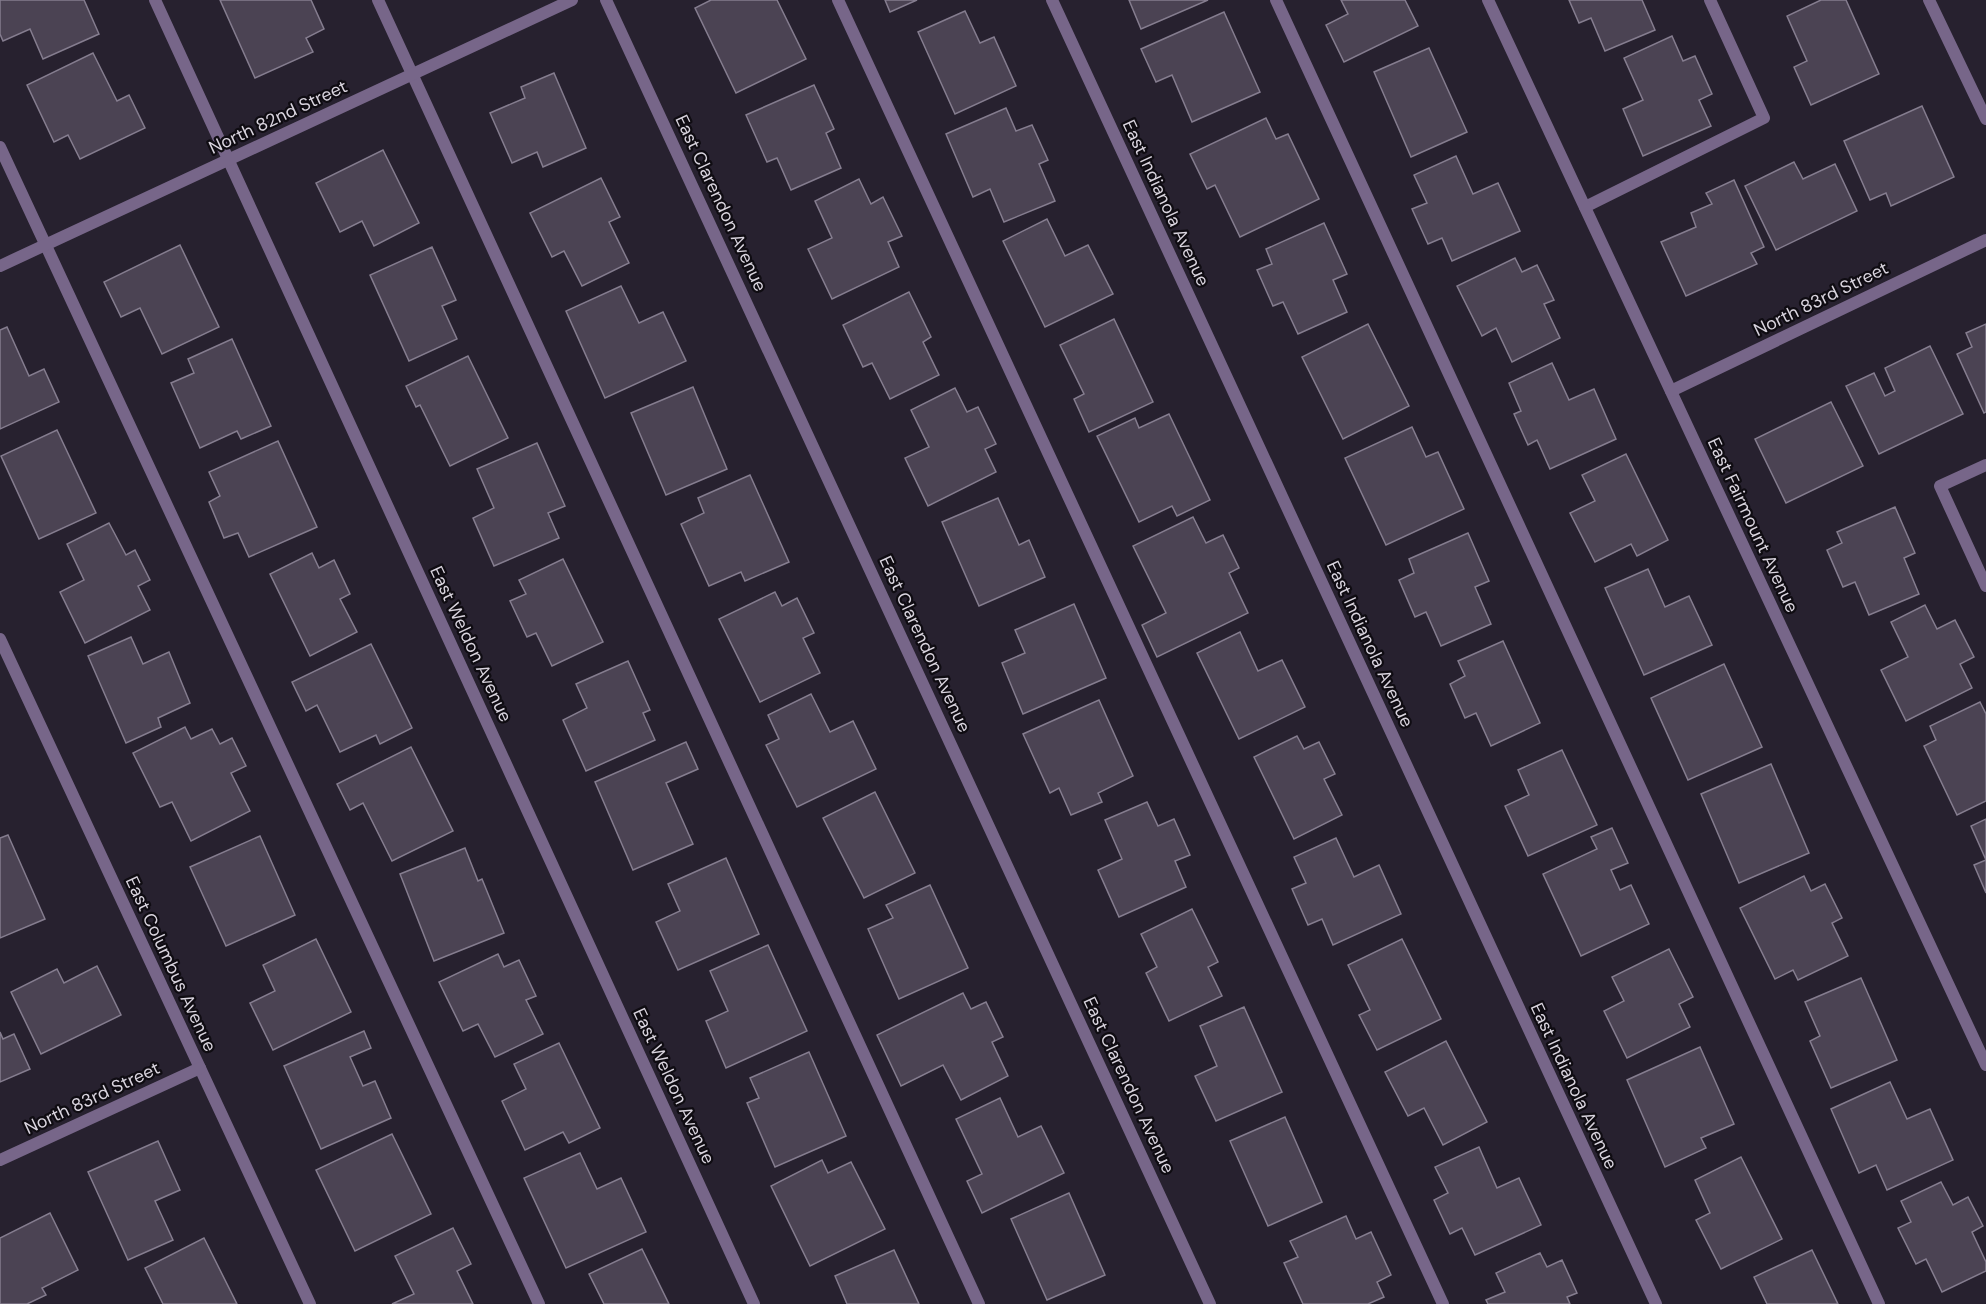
<svg xmlns="http://www.w3.org/2000/svg" width="1986" height="1304" font-family="'DM Sans',sans-serif">
	<style>
		.building { fill: #4b4353; stroke: #857d8f; stroke-width: 1.5 }
		.lines { fill: none; stroke-linecap: round; stroke-linejoin: round }
		.service { stroke: #776689; stroke-width: 12 }
		.minor { stroke: #776689; stroke-width: 12 }
		.tertiary { stroke: #776689; stroke-width: 12 }
		.labels { text-anchor: middle; stroke-width: 4.5; stroke-linejoin: round; paint-order: stroke }
		.street-label { font-size: 18px; fill: #d9d4de; stroke: #0f0c12 }
	</style>
	<rect width="100%" height="100%" fill="#27212f"/>
	<g class="building">
		<path d="M0 0H84L99 34 43 59 30 29 3 41 0 34Z"/>
		<path d="M220 0H311L324 29 306 38 313 52 255 78Z"/>
		<path d="M711 0H777L806 59 736 93 695 8Z"/>
		<path d="M885 0H917L890 12Z"/>
		<path d="M1129 0H1208L1141 29Z"/>
		<path d="M1341 0H1405L1418 26 1344 62 1326 25 1348 14Z"/>
		<path d="M1569 0H1642L1655 30 1605 51 1591 18 1579 23Z"/>
		<path d="M1821 0H1846L1879 74 1811 105 1794 67 1807 61 1787 16Z"/>
		<path d="M965 11 980 43 994 37 1016 86 955 114 918 32Z"/>
		<path d="M1224 12 1260 92 1192 122 1172 75 1156 82 1141 49Z"/>
		<path d="M1672 36 1683 61 1695 56 1712 94 1699 100 1711 126 1643 156 1623 109 1643 100 1624 58Z"/>
		<path d="M1429 48 1467 132 1411 157 1374 72Z"/>
		<path d="M93 53 117 101 129 95 145 128 80 159 68 135 54 142 27 85Z"/>
		<path d="M554 73 586 148 543 167 537 152 512 163 490 113 525 98 521 87Z"/>
		<path d="M814 85 834 129 826 133 841 168 791 190 777 158 767 162 746 115Z"/>
		<path d="M1922 106 1954 177 1891 206 1886 193 1870 200 1844 141Z"/>
		<path d="M1006 108 1016 131 1032 125 1048 160 1039 164 1055 201 1004 222 990 189 973 197 946 134Z"/>
		<path d="M1266 118 1276 139 1288 134 1319 199 1240 237 1215 185 1207 189 1190 154Z"/>
		<path d="M383 150 419 223 374 246 362 221 340 232 316 183Z"/>
		<path d="M1456 156 1473 194 1498 183 1520 231 1452 261 1442 238 1428 244 1412 209 1427 203 1414 175Z"/>
		<path d="M1794 162 1803 179 1835 164 1857 211 1776 250 1745 186Z"/>
		<path d="M601 178 620 217 609 222 629 263 582 286 564 251 552 257 530 213Z"/>
		<path d="M859 179 871 204 883 197 902 236 888 242 899 267 832 299 808 249 832 238 815 201Z"/>
		<path d="M1734 180 1764 247 1751 253 1757 264 1686 296 1661 242 1696 227 1691 213 1712 204 1706 193Z"/>
		<path d="M1047 219 1065 256 1088 245 1113 294 1045 327 1003 241Z"/>
		<path d="M1324 223 1347 274 1333 280 1347 312 1298 334 1283 302 1273 306 1257 270 1272 264 1266 249Z"/>
		<path d="M180 245 219 327 162 354 140 308 121 317 104 282Z"/>
		<path d="M432 247 456 300 442 306 457 339 409 361 370 275Z"/>
		<path d="M1515 258 1522 272 1537 265 1554 300 1544 304 1560 338 1512 362 1496 328 1482 336 1457 286Z"/>
		<path d="M621 286 639 323 663 312 686 361 605 398 566 311Z"/>
		<path d="M909 292 931 337 923 342 939 375 890 399 872 363 863 367 843 325Z"/>
		<path d="M1114 319 1153 402 1089 432 1074 399 1084 394 1060 345Z"/>
		<path d="M1368 324 1409 406 1343 439 1302 357Z"/>
		<path d="M1986 324V412L1984 413 1957 354 1972 347 1966 333Z"/>
		<path d="M7 327 29 376 44 369 59 402 0 429V330Z"/>
		<path d="M232 339 271 426 241 439 237 431 200 448 171 383 194 373 188 359Z"/>
		<path d="M1930 346 1963 414 1879 454 1846 386 1874 373 1885 396 1895 391 1885 368Z"/>
		<path d="M468 356 508 438 450 466 420 405 416 407 406 386Z"/>
		<path d="M1552 363 1569 400 1594 389 1616 439 1550 469 1537 440 1528 445 1514 414 1521 411 1509 383Z"/>
		<path d="M693 387 727 469 666 495 631 413Z"/>
		<path d="M955 388 967 412 978 407 996 444 985 449 996 472 928 506 905 458 929 447 911 410Z"/>
		<path d="M1831 402 1863 466 1786 503 1755 439Z"/>
		<path d="M1169 414 1210 500 1177 516 1172 506 1139 522 1097 436 1135 418 1139 428Z"/>
		<path d="M1412 427 1426 457 1438 452 1464 509 1386 545 1345 458Z"/>
		<path d="M57 430 96 513 39 539 1 456Z"/>
		<path d="M278 441 317 527 249 557 238 533 224 538 209 502 220 496 209 472Z"/>
		<path d="M537 443 565 506 548 513 559 538 494 566 473 518 494 508 477 469Z"/>
		<path d="M1626 454 1668 540 1637 556 1631 544 1595 562 1570 513 1595 501 1582 475Z"/>
		<path d="M750 475 789 562 745 581 741 572 709 586 681 524 704 513 698 498Z"/>
		<path d="M998 498 1019 545 1029 540 1045 577 979 606 942 522Z"/>
		<path d="M1895 507 1915 553 1904 558 1919 594 1869 615 1855 582 1843 587 1827 550 1842 543 1837 532Z"/>
		<path d="M1193 517 1206 543 1223 535 1239 568 1229 573 1248 613 1157 657 1142 625 1166 613 1133 546Z"/>
		<path d="M109 523 126 555 135 550 150 580 138 586 150 610 85 643 60 592 84 580 67 544Z"/>
		<path d="M1468 533 1489 581 1475 587 1491 624 1441 646 1426 612 1415 617 1399 580 1414 573 1409 559Z"/>
		<path d="M312 553 319 568 334 560 350 594 340 599 357 632 310 656 270 574Z"/>
		<path d="M563 559 603 642 552 666 536 633 527 637 510 601 526 594 519 580Z"/>
		<path d="M1648 569 1665 607 1689 596 1712 645 1644 675 1605 588Z"/>
		<path d="M775 592 782 606 797 598 814 633 803 638 820 673 760 702 719 619Z"/>
		<path d="M1074 604 1106 678 1023 714 1002 663 1025 653 1015 630Z"/>
		<path d="M1925 605 1937 629 1955 620 1974 657 1960 664 1972 688 1906 721 1881 670 1908 657 1891 622Z"/>
		<path d="M1240 632 1258 671 1282 660 1305 707 1239 739 1197 653Z"/>
		<path d="M131 637 143 664 169 652 190 703 158 718 161 727 126 743 88 656Z"/>
		<path d="M1503 641 1540 723 1491 746 1476 713 1465 718 1450 684 1465 676 1458 661Z"/>
		<path d="M371 644 412 728 380 744 376 735 340 752 317 705 306 711 292 682Z"/>
		<path d="M628 661 650 710 643 713 655 740 586 771 563 720 587 708 576 684Z"/>
		<path d="M1724 664 1762 747 1688 780 1651 698Z"/>
		<path d="M811 694 830 732 853 721 876 769 797 807 766 745 779 739 768 715Z"/>
		<path d="M1099 700 1133 776 1098 793 1102 802 1071 815 1059 788 1050 793 1023 734Z"/>
		<path d="M1980 702 1986 714V801L1957 815 1924 746 1936 740 1930 726Z"/>
		<path d="M185 727 191 739 212 729 220 744 232 738 246 766 231 773 250 811 191 841 172 802 160 807 133 753Z"/>
		<path d="M1297 736 1304 749 1319 742 1335 774 1324 779 1342 815 1294 839 1254 757Z"/>
		<path d="M686 742 698 769 666 783 693 844 633 870 595 782Z"/>
		<path d="M411 747 453 831 392 861 363 803 350 810 337 784Z"/>
		<path d="M1562 750 1597 825 1528 856 1505 806 1529 795 1518 770Z"/>
		<path d="M1771 764 1809 853 1739 883 1701 794Z"/>
		<path d="M875 792 915 873 864 898 823 818Z"/>
		<path d="M1147 802 1158 826 1174 819 1190 855 1175 861 1186 887 1119 917 1098 870 1122 859 1105 820Z"/>
		<path d="M1986 819V893L1974 865 1986 860 1971 826Z"/>
		<path d="M1612 828 1628 863 1611 870 1620 890 1631 885 1649 924 1581 956 1543 874 1597 849 1591 837Z"/>
		<path d="M8 835 45 919 0 938V838Z"/>
		<path d="M260 836 295 915 226 946 190 867Z"/>
		<path d="M1336 838 1354 877 1379 865 1401 914 1333 945 1322 919 1308 925 1292 889 1306 883 1294 857Z"/>
		<path d="M465 848 478 881 482 879 504 933 434 961 400 874Z"/>
		<path d="M726 858 759 934 678 970 656 922 680 911 668 884Z"/>
		<path d="M1804 876 1811 891 1825 884 1842 918 1832 923 1848 956 1798 980 1793 970 1775 979 1740 908Z"/>
		<path d="M930 885 968 968 899 999 868 929 893 918 886 905Z"/>
		<path d="M1192 909 1218 962 1208 967 1222 996 1169 1021 1146 973 1157 967 1141 934Z"/>
		<path d="M316 939 351 1012 273 1050 250 1003 275 991 263 965Z"/>
		<path d="M1402 939 1441 1019 1377 1050 1359 1015 1370 1010 1348 965Z"/>
		<path d="M768 945 807 1031 726 1068 706 1021 728 1011 710 971Z"/>
		<path d="M1669 949 1693 997 1679 1004 1690 1027 1627 1058 1604 1011 1624 1001 1612 977Z"/>
		<path d="M498 954 504 967 519 960 536 996 526 1000 543 1034 495 1057 478 1024 463 1031 439 982Z"/>
		<path d="M97 966 121 1015 41 1054 11 992 57 969 64 983Z"/>
		<path d="M1861 978 1897 1060 1831 1088 1810 1041 1820 1036 1805 1002Z"/>
		<path d="M963 993 971 1009 986 1002 1003 1037 992 1042 1008 1076 961 1100 943 1065 901 1086 877 1035Z"/>
		<path d="M1244 1007 1282 1092 1216 1121 1195 1076 1217 1066 1200 1026Z"/>
		<path d="M364 1031 371 1048 350 1057 363 1086 375 1081 391 1118 321 1149 284 1066Z"/>
		<path d="M0 1032 3 1039 14 1034 30 1069 0 1082Z"/>
		<path d="M1446 1041 1487 1122 1443 1145 1424 1108 1408 1116 1385 1072Z"/>
		<path d="M559 1043 600 1128 569 1143 563 1132 525 1150 502 1101 526 1089 514 1064Z"/>
		<path d="M1700 1047 1734 1124 1701 1138 1706 1148 1665 1167 1627 1080Z"/>
		<path d="M809 1052 846 1136 775 1167 747 1103 759 1098 750 1078Z"/>
		<path d="M1890 1082 1907 1119 1930 1109 1953 1160 1887 1190 1876 1165 1859 1173 1831 1109Z"/>
		<path d="M1000 1098 1018 1137 1041 1126 1064 1173 982 1213 967 1181 982 1174 956 1119Z"/>
		<path d="M1285 1117 1322 1202 1268 1226 1230 1141Z"/>
		<path d="M392 1134 431 1214 355 1251 316 1170Z"/>
		<path d="M158 1141 180 1190 155 1201 173 1240 128 1260 88 1172Z"/>
		<path d="M1479 1147 1497 1188 1519 1178 1541 1225 1475 1255 1462 1228 1450 1234 1434 1200 1448 1193 1435 1167Z"/>
		<path d="M580 1153 597 1189 621 1178 646 1232 566 1268 524 1178Z"/>
		<path d="M1741 1157 1782 1239 1721 1269 1696 1220 1710 1213 1695 1180Z"/>
		<path d="M822 1160 828 1173 851 1162 885 1229 810 1266 771 1186Z"/>
		<path d="M1941 1182 1953 1205 1968 1197 1983 1226 1972 1232 1986 1262V1271L1942 1292 1926 1259 1916 1264 1898 1228 1911 1222 1901 1201Z"/>
		<path d="M1069 1193 1105 1275 1047 1300 1011 1219Z"/>
		<path d="M50 1213 78 1270 42 1288 46 1295 27 1304H0V1238Z"/>
		<path d="M1346 1216 1356 1239 1371 1232 1391 1275 1377 1282 1384 1297 1368 1304H1303L1284 1263 1298 1257 1290 1241Z"/>
		<path d="M453 1228 471 1264 457 1271 473 1304H392L414 1294 395 1256Z"/>
		<path d="M204 1238 237 1304H163L145 1268Z"/>
		<path d="M642 1249 669 1304H604L589 1274Z"/>
		<path d="M894 1250 919 1304H847L835 1276Z"/>
		<path d="M1812 1250 1838 1304H1767L1754 1277Z"/>
		<path d="M1540 1253 1547 1267 1562 1260 1577 1293 1567 1297 1570 1304H1488L1486 1300 1505 1292 1496 1273Z"/>
	</g>
	<g class="lines">
		<g class="service">
			<path d="M378 0 979 1304"/>
			<path d="M838 0 1443 1304"/>
			<path d="M1276 0 1879 1304"/>
			<path d="M0 147 539 1304"/>
			<path d="M1585 207 1764 118 1710 0"/>
			<path d="M1986 465 1940 486 1986 586"/>
		</g>
		<g class="minor">
			<path d="M155 0 754 1304"/>
			<path d="M606 0 1210 1304"/>
			<path d="M1052 0 1656 1304"/>
			<path d="M1488 0 1986 1065"/>
			<path d="M1929 0 1986 119"/>
			<path d="M1671 391 1986 240"/>
			<path d="M0 639 310 1304"/>
			<path d="M0 1160 200 1068"/>
		</g>
		<path class="tertiary" d="M0 266 572 0"/>
	</g>
	<g class="labels">
		<g class="street-label">
			<text transform="translate(278 117) rotate(-25)" y="6">North 82nd Street</text>
			<text transform="translate(721 203) rotate(65)" y="6">East Clarendon Avenue</text>
			<text transform="translate(1166 203) rotate(65)" y="6">East Indianola Avenue</text>
			<text transform="translate(1821 299) rotate(-26)" y="6">North 83rd Street</text>
			<text transform="translate(1753 525) rotate(65)" y="6">East Fairmount Avenue</text>
			<text transform="translate(471 644) rotate(65)" y="6">East Weldon Avenue</text>
			<text transform="translate(925 644) rotate(65)" y="6">East Clarendon Avenue</text>
			<text transform="translate(1370 644) rotate(65)" y="6">East Indianola Avenue</text>
			<text transform="translate(171 964) rotate(65)" y="6">East Columbus Avenue</text>
			<text transform="translate(1129 1085) rotate(65)" y="6">East Clarendon Avenue</text>
			<text transform="translate(674 1086) rotate(65)" y="6">East Weldon Avenue</text>
			<text transform="translate(1574 1086) rotate(65)" y="6">East Indianola Avenue</text>
			<text transform="translate(92 1098) rotate(-25)" y="6">North 83rd Street</text>
		</g>
	</g>
</svg>
